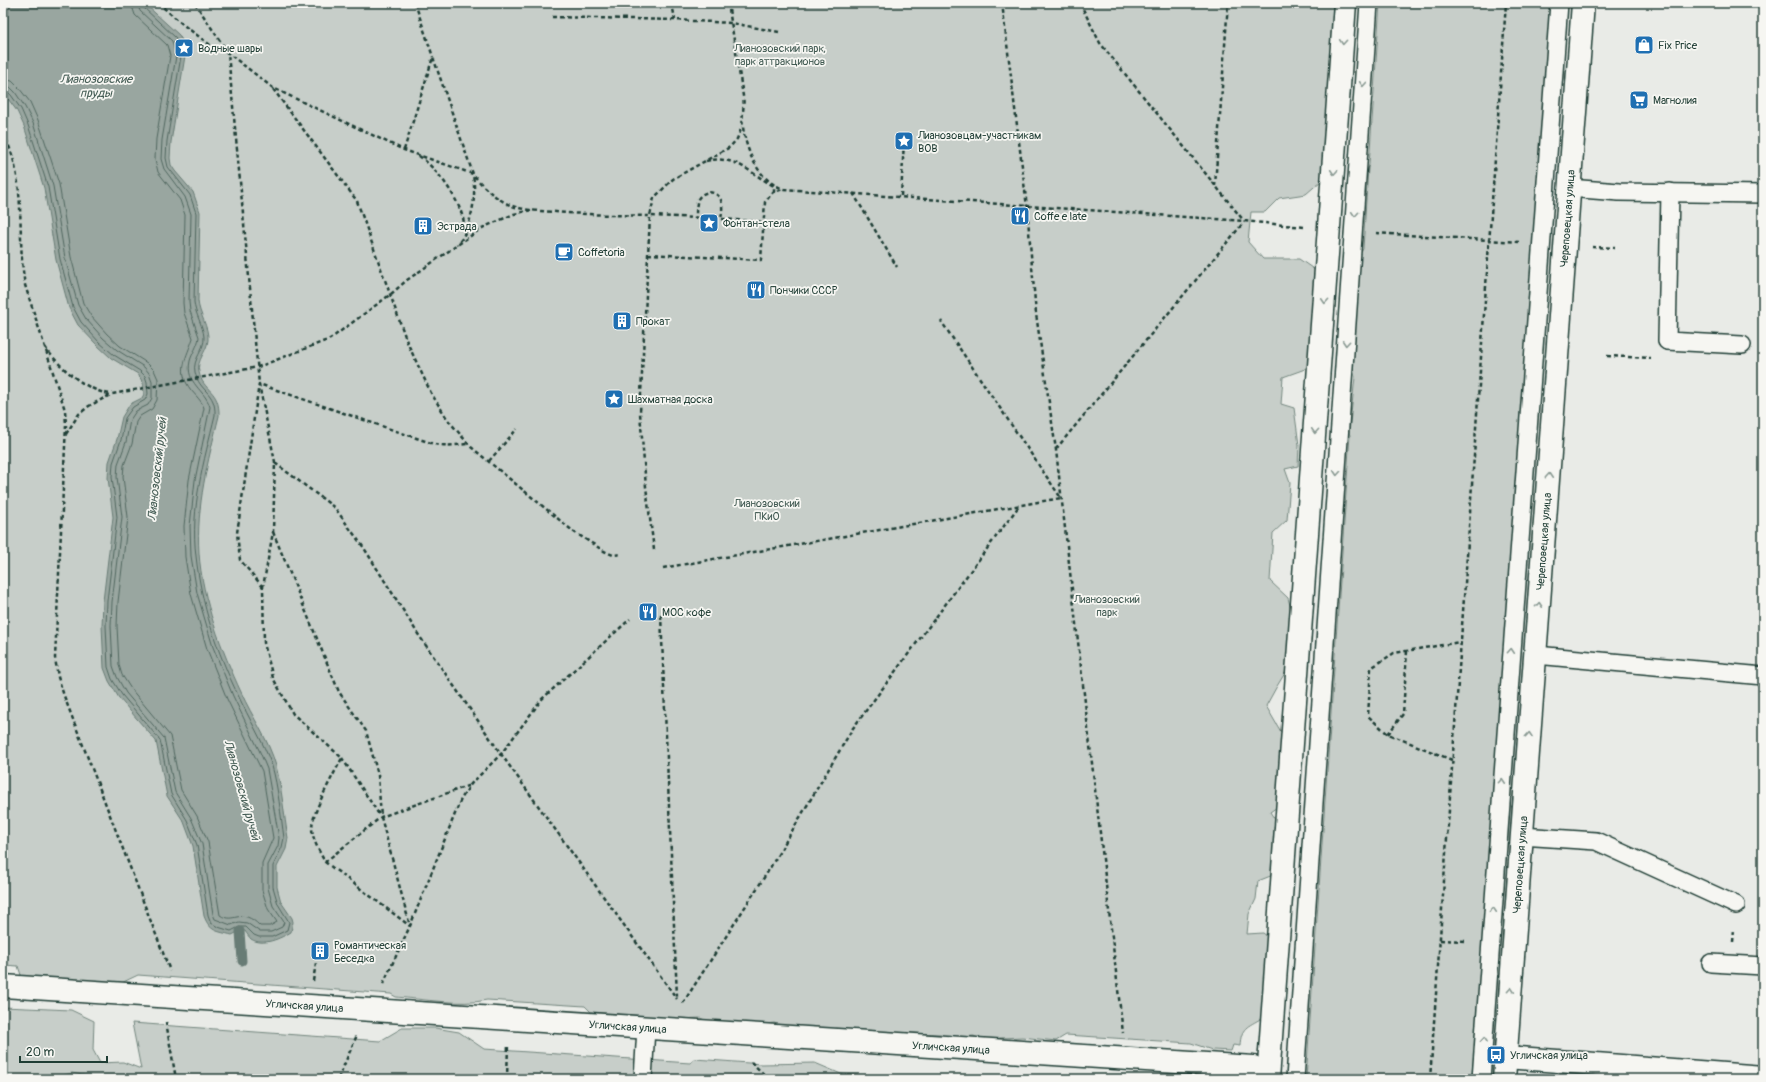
<svg xmlns="http://www.w3.org/2000/svg" width="1766" height="1082" font-family="Pangolin,sans-serif">
	<style>
		.green { fill: #c7cec9; stroke: #73867e }
		.water { fill: #99a6a0; stroke: #687c75 }
		.lines { fill: none; stroke-linecap: round; stroke-linejoin: round }
		.shore { stroke: #50675f; stroke-width: 1 }
		.stream { stroke: #687c75; stroke-width: 9 }
		.service-casing { stroke: #1f3d34; stroke-width: 20 }
		.pedestrian-casing { stroke: #1f3d34; stroke-width: 25 }
		.tertiary-casing { stroke: #1f3d34; stroke-width: 25 }
		.secondary-casing { stroke: #1f3d34; stroke-width: 25 }
		.path { stroke: #1f3d34; stroke-width: 2.5; stroke-dasharray: 4 3; stroke-linecap: butt }
		.service { stroke: #f6f6f2; stroke-width: 17 }
		.pedestrian { stroke: #f6f6f2; stroke-width: 22 }
		.tertiary { stroke: #f6f6f2; stroke-width: 22 }
		.secondary { stroke: #f6f6f2; stroke-width: 22 }
		.oneway { stroke: #8a9a93 }
		.labels { text-anchor: middle; stroke-width: 3.5; stroke-linejoin: round; paint-order: stroke }
		.poi-label { font-size: 11px; fill: #1f3d34; stroke: #f6f6f2; text-anchor: start }
		.park-label { font-size: 11px; fill: #415a52; stroke: #f6f6f2 }
		.street-label { font-size: 11px; fill: #1f3d34; stroke: #f6f6f2 }
		.water-label { font-size: 12px; font-style: italic; fill: #445c54; stroke: #f6f6f2 }
	</style>
	<rect width="100%" height="100%" fill="#e9ebe7"/>
	<filter id="ink" filterUnits="userSpaceOnUse"><feTurbulence type="fractalNoise" baseFrequency=".025" numOctaves="2"/><feDisplacementMap in="SourceGraphic" scale="8" xChannelSelector="R" yChannelSelector="G"/><feConvolveMatrix kernelMatrix="1 2 1 2 8 2 1 2 1" color-interpolation-filters="sRGB"/></filter>
	<g filter="url(#ink)">
		<g class="green">
			<path d="M3 3H1332L1336 8 1331 34 1340 45 1329 174 1306 194 1279 198 1265 212H1251L1248 242 1263 259H1299L1325 277 1316 353 1305 369 1283 377 1281 404 1294 408 1299 445 1298 466 1285 469 1290 483 1287 520 1273 533 1270 581 1288 598 1292 613 1295 657 1277 686 1266 706 1288 744 1294 795 1270 812 1278 824V873L1258 881 1256 899 1249 914 1247 934 1263 933 1275 942 1262 1018C1247 1027 1241 1027 1240 1046L1233 1045 1231 1051 1212 1050 1191 1043 1066 1035 1056 1041 1022 1037 1000 1038 984 1042 974 1036 948 1038 941 1034 795 1029 774 1023 727 1029 700 1018 661 1020 635 1019 591 1012 585 1006 487 1000C462 1006 422 999 396 997L391 994 138 975 117 985 38 984 21 975 18 966 3 965Z"/>
			<path d="M1380 3H1558L1527 392 1538 418 1496 790 1510 804 1518 818 1502 861 1476 1040 1473 1079H1306L1350 435 1349 433 1355 377 1348 344 1352 268 1363 249 1368 168 1369 165Z"/>
			<path d="M3 1007 71 1010 94 1021 93 1050 100 1063 123 1062 141 1069 132 1023 380 1041 402 1028H435L459 1032 484 1049 690 1063 695 1059 762 1064 815 1063 841 1074 913 1079H93L92 1077 72 1073 64 1075 63 1079H3Z"/>
		</g>
		<path class="water" d="M3 3H144L179 35 183 42 185 56 171 142 170 158 171 165 175 171 193 192 200 212 198 301C199 314 209 327 208 340 207 352 196 360 199 372 203 392 220 389 219 416 208 461 196 506 199 553 202 599 222 651 241 692 252 717 269 740 276 766 282 789 284 815 288 838L286 849 277 867V887L281 902 292 918 293 922 291 932C281 938 263 947 251 939 249 937 247 934 245 931H240L232 935C217 931 210 932 204 916L193 846 184 822 167 796 156 741 119 698 109 681 104 668 102 626 103 601 113 517 108 478 109 462 117 439 122 417 130 404 142 398 144 394 143 383 138 374 111 358 97 345 78 325 69 308 56 260 44 188 24 126 17 111 3 92Z"/>
		<g class="lines">
			<g class="shore">
				<path d="M3 79 12 81 19 88 30 102 38 120 59 184 71 257 83 303 91 316 107 334 120 346 147 363 154 370 158 379 157 400 152 409 140 416 136 422 132 444 124 465 123 477 128 517 118 602 117 626 119 665 122 675 131 689 170 736 181 790 197 816 208 842 220 915C234 925 241 906 260 926H270L277 922 268 909 262 890V863L273 838 262 771 227 699 207 649 191 594 185 557 184 526 189 480 204 408C202 401 195 395 191 390 176 371 187 357 193 338L184 313 183 303 185 215 180 200 158 172 155 159 156 139 170 56 167 45 135 15 131 3"/>
				<path d="M3 85 9 86 15 92 25 107 33 123 53 186 65 258 78 305 86 319 103 338 117 350 144 367 149 373 152 381V398L148 405 136 411 130 420 126 442 118 464 117 477 122 517 112 602 111 626 113 666 117 677 126 693 164 738 175 792 191 818 202 844 213 914 215 919 231 925 239 922 247 923 260 932H271L282 927 284 922 273 906 268 888V865L278 846 279 838 267 769 260 752 233 696 213 647 197 593 191 556 190 526 195 480 210 407C205 389 185 384 190 361 192 353 198 346 199 337L190 311 189 302 191 214 185 197 164 169 161 159 162 140 176 56 172 41 140 11 137 3"/>
				<path d="M3 90 7 91 11 95 21 109 28 125 48 187 60 259 73 307 81 322 99 342 114 355 140 371 145 376 147 382 148 394 145 400 133 407 125 418 121 440 113 463 112 477 117 517 107 601 106 626 108 667 112 679 122 695 160 740 171 794 187 820 197 845 208 915 211 923 218 927 231 931 239 927H246L254 935 259 937H272L287 930 289 922 278 904 273 887V866L282 847 284 838C281 817 278 786 272 766 263 741 249 719 238 695 217 652 201 604 196 556 190 509 204 461 215 415 216 391 199 392 195 372 192 359 205 350 204 337 203 325 195 314 194 302L196 213 190 195 168 167 166 158 167 141 181 56 179 43 176 38 143 7 142 3"/>
			</g>
			<path class="stream" d="M240 931 242 961"/>
			<g class="service-casing">
				<g id="service">
					<path d="M1569 188 1619 192 1763 194"/>
					<path d="M1670 192 1667 341 1742 345"/>
					<path d="M1536 655 1763 676"/>
					<path d="M1521 836 1596 841 1736 905"/>
					<path d="M1711 963 1763 966"/>
					<path d="M643 1079 646 1028"/>
					<path d="M1295 1079 1369 3"/>
					<path d="M1481 1079 1559 3"/>
				</g>
			</g>
			<g class="pedestrian-casing">
				<g id="pedestrian">
					<path id="s1" d="M3 986 1253 1067"/>
				</g>
			</g>
			<g class="tertiary-casing">
				<path id="tertiary" d="M1506 1057 1763 1077"/>
			</g>
			<g class="secondary-casing">
				<g id="secondary">
					<path d="M1268 1079 1345 3"/>
					<path id="s2" d="M1504 1079 1583 3"/>
				</g>
			</g>
			<g class="path">
				<path d="M158 3 186 27 213 47 228 53 273 88 404 150 473 174C483 187 495 198 510 205 525 211 541 211 556 212 602 216 649 215 696 218 696 213 696 205 698 199 703 190 717 190 721 200 723 206 722 213 721 219L763 222"/>
				<path d="M195 3 228 53 259 384 275 462 273 532 263 587 264 643 273 678 293 714 342 758C334 774 313 810 312 827 312 839 319 851 325 862L410 926"/>
				<path d="M415 3 433 57"/>
				<path d="M672 3 675 20"/>
				<path d="M728 3C733 34 738 65 743 96 745 107 741 117 743 127 746 151 759 182 784 189L1244 221 1304 227"/>
				<path d="M1002 3 1027 207 1036 314 1056 450 1123 1033"/>
				<path d="M1080 3 1100 43 1244 221"/>
				<path d="M552 17 675 20 731 23 779 32"/>
				<path d="M273 89 357 201 407 342 431 393 448 420 471 447 574 532 604 551 613 555 622 554"/>
				<path d="M3 133C28 180 16 234 25 285L65 410 66 425 55 658 58 677 64 696 170 971"/>
				<path d="M404 150 433 57 473 174C476 198 473 214 464 236"/>
				<path d="M419 156C438 169 469 210 464 235 463 238 459 242 457 245"/>
				<path d="M706 161C735 154 751 174 774 186V192"/>
				<path d="M1215 186 1228 3"/>
				<path d="M853 193 897 267"/>
				<path d="M901 196 904 141"/>
				<path d="M1376 233 1519 242"/>
				<path d="M1592 247 1615 248"/>
				<path d="M648 254 761 260 765 202 773 192 784 189"/>
				<path d="M45 347C58 366 87 392 111 394"/>
				<path d="M1607 356 1651 358"/>
				<path d="M66 434 79 414 89 406 112 394 258 367 330 339 391 294 407 280 482 228 514 214 531 210"/>
				<path d="M1056 449 1244 222"/>
				<path d="M489 461 517 429"/>
				<path d="M275 463 335 508 364 548 418 634 501 754 677 999"/>
				<path d="M273 532 339 692 366 731 378 775 381 817 410 926"/>
				<path d="M654 550 646 487 640 413 650 216 654 198 673 179 730 147 737 139 742 127"/>
				<path d="M663 568 1061 498 941 321"/>
				<path d="M263 587 240 560 237 533 259 384 431 443C444 447 455 445 468 444"/>
				<path d="M661 615 677 997"/>
				<path d="M1388 734 1403 714 1407 651"/>
				<path d="M342 758 380 816"/>
				<path d="M1452 760 1388 734 1368 716 1371 668 1394 653 1460 642"/>
				<path d="M325 862 381 817 470 785"/>
				<path d="M1440 940 1467 941"/>
				<path d="M1733 942 1734 929"/>
				<path d="M313 981 316 963"/>
				<path d="M383 984 410 926 461 799 471 784 501 754 542 699 630 619"/>
				<path d="M683 1003 767 873 853 728 1019 506"/>
				<path d="M166 1022 176 1079"/>
				<path d="M751 1062 769 1079"/>
				<path d="M338 1079 357 1035"/>
				<path d="M507 1079 508 1044"/>
				<path d="M1430 1079 1506 3"/>
			</g>
			<use href="#service" class="service"/>
			<use href="#pedestrian" class="pedestrian"/>
			<use href="#tertiary" class="tertiary"/>
			<use href="#secondary" class="secondary"/>
		</g>
		<defs><path id="oneway-chevron" d="M-2-3.5L2.5 0L-2 3.5" fill="none" stroke-width="1.6" stroke-linecap="round" stroke-linejoin="round"/></defs>
		<g class="oneway">
			<use href="#oneway-chevron" transform="translate(1343 42) rotate(94)"/>
			<use href="#oneway-chevron" transform="translate(1363 84) rotate(94)"/>
			<use href="#oneway-chevron" transform="translate(1334 172) rotate(94)"/>
			<use href="#oneway-chevron" transform="translate(1355 214) rotate(94)"/>
			<use href="#oneway-chevron" transform="translate(1325 301) rotate(94)"/>
			<use href="#oneway-chevron" transform="translate(1346 343) rotate(94)"/>
			<use href="#oneway-chevron" transform="translate(1315 431) rotate(94)"/>
			<use href="#oneway-chevron" transform="translate(1337 473) rotate(94)"/>
			<use href="#oneway-chevron" transform="translate(1549 476) rotate(-86)"/>
			<use href="#oneway-chevron" transform="translate(1539 605) rotate(-86)"/>
			<use href="#oneway-chevron" transform="translate(1511 651) rotate(-86)"/>
			<use href="#oneway-chevron" transform="translate(1529 735) rotate(-85)"/>
			<use href="#oneway-chevron" transform="translate(1502 781) rotate(-86)"/>
			<use href="#oneway-chevron" transform="translate(1493 910) rotate(-86)"/>
			<use href="#oneway-chevron" transform="translate(1511 990) rotate(-86)"/>
			<use href="#oneway-chevron" transform="translate(1484 1040) rotate(-86)"/>
		</g>
	</g>
	<defs>
		<g id="shop-square" transform="scale(1)"><rect x="-9" y="-9" width="18" height="18" rx="4" fill="#1f6fb2" stroke="#f6f6f2"/><path d="M-5-2.5h2.3a2.7 3.5 0 0 1 5.4 0H5L5.5 6h-11ZM-1.5-2.5h3a1.5 2.3 0 0 0-3 0Z" fill="#fff"/></g>
		<g id="sight-square" transform="scale(1)"><rect x="-9" y="-9" width="18" height="18" rx="4" fill="#1f6fb2" stroke="#f6f6f2"/><path d="M0-6L1.8-2.2L6-1.7L2.9 1.2L3.7 5.4L0 3.3L-3.7 5.4L-2.9 1.2L-6-1.7L-1.8-2.2Z" fill="#fff"/></g>
		<g id="supermarket-square" transform="scale(1)"><rect x="-9" y="-9" width="18" height="18" rx="4" fill="#1f6fb2" stroke="#f6f6f2"/><path d="M-6-5.5h2.5l.6 2H6L4.5 2H-2.5L-4.4-4H-6ZM-1.5 3.2a1.3 1.3 0 1 0 .1 0ZM3 3.2a1.3 1.3 0 1 0 .1 0Z" fill="#fff"/></g>
		<g id="restaurant-square" transform="scale(1)"><rect x="-9" y="-9" width="18" height="18" rx="4" fill="#1f6fb2" stroke="#f6f6f2"/><path d="M-5-6h1v4h1v-4h1v4h1v-4h1v5L-1.5 .5V6h-2V.5L-5-1ZM5-6V6H3V1.5H1.5Q1.5-4 5-6Z" fill="#fff"/></g>
		<g id="building-square" transform="scale(1)"><rect x="-9" y="-9" width="18" height="18" rx="4" fill="#1f6fb2" stroke="#f6f6f2"/><path d="M-4-6H4V6H1V3H-1V6H-4ZM-2.5-4.3h1.7v1.8h-1.7ZM.8-4.3h1.7v1.8H.8ZM-2.5-1h1.7V.8h-1.7ZM.8-1h1.7V.8H.8Z" fill="#fff"/></g>
		<g id="cafe-square" transform="scale(1)"><rect x="-9" y="-9" width="18" height="18" rx="4" fill="#1f6fb2" stroke="#f6f6f2"/><path d="M-5.5-4.5H6V0H3Q3 3.5 0 3.5H-2.5Q-5.5 3.5-5.5 0ZM3-3.2v2h1.7v-2ZM-6 4.5H4V6H-6Z" fill="#fff"/></g>
		<g id="bus-square" transform="scale(1)"><rect x="-9" y="-9" width="18" height="18" rx="4" fill="#1f6fb2" stroke="#f6f6f2"/><path d="M-5-6H5V4H4V6H2V4H-2V6H-4V4H-5ZM-3.5-4V0h7V-4ZM-3.5 1.2v1.5H-2V1.2ZM2 1.2v1.5H3.5V1.2Z" fill="#fff"/></g>
	</defs>
	<g fill-rule="evenodd">
		<use href="#shop-square" x="1644" y="45"/>
		<use href="#sight-square" x="184" y="48"/>
		<use href="#supermarket-square" x="1639" y="100"/>
		<use href="#sight-square" x="904" y="141"/>
		<use href="#restaurant-square" x="1020" y="216"/>
		<use href="#sight-square" x="709" y="223"/>
		<use href="#building-square" x="423" y="226"/>
		<use href="#cafe-square" x="564" y="252"/>
		<use href="#restaurant-square" x="756" y="290"/>
		<use href="#building-square" x="622" y="321"/>
		<use href="#sight-square" x="614" y="399"/>
		<use href="#restaurant-square" x="648" y="612"/>
		<use href="#building-square" x="320" y="951"/>
		<use href="#bus-square" x="1496" y="1055"/>
	</g>
	<g class="labels">
		<g class="poi-label">
			<text x="1658" y="49">Fix Price</text>
			<text x="198" y="52">Водные шары</text>
			<text x="1653" y="104">Магнолия</text>
			<text x="918" y="139">Лианозовцам-участникам<tspan x="918" dy="13">ВОВ</tspan></text>
			<text x="1034" y="220">Coffe e late</text>
			<text x="723" y="227">Фонтан-стела</text>
			<text x="437" y="230">Эстрада</text>
			<text x="578" y="256">Coffetoria</text>
			<text x="770" y="294">Пончики СССР</text>
			<text x="636" y="325">Прокат</text>
			<text x="628" y="403">Шахматная доска</text>
			<text x="662" y="616">МОС кофе</text>
			<text x="334" y="949">Романтическая<tspan x="334" dy="13">Беседка</tspan></text>
			<text x="1510" y="1059">Угличская улица</text>
		</g>
		<g class="park-label">
			<text x="780" y="52">Лианозовский парк,<tspan x="780" dy="13">парк аттракционов</tspan></text>
			<text x="767" y="507">Лианозовский<tspan x="767" dy="13">ПКиО</tspan></text>
			<text x="1107" y="603">Лианозовский<tspan x="1107" dy="13">парк</tspan></text>
		</g>
		<g class="street-label">
			<text dy="4" stroke="none"><textPath href="#s2" startOffset="863">Череповецкая улица</textPath></text>
			<text dy="4" stroke="none"><textPath href="#s2" startOffset="539">Череповецкая улица</textPath></text>
			<text dy="4" stroke="none"><textPath href="#s2" startOffset="215">Череповецкая улица</textPath></text>
			<text dy="4" stroke="none"><textPath href="#s1" startOffset="302">Угличская улица</textPath></text>
			<text dy="4" stroke="none"><textPath href="#s1" startOffset="626">Угличская улица</textPath></text>
			<text dy="4" stroke="none"><textPath href="#s1" startOffset="950">Угличская улица</textPath></text>
		</g>
		<g class="water-label">
			<text x="96" y="83">Лианозовские<tspan x="96" dy="14">пруды</tspan></text>
			<text transform="translate(157 469) rotate(-84)" y="4">Лианозовский ручей</text>
			<text transform="translate(242 790) rotate(74)" y="4">Лианозовский ручей</text>
		</g>
	</g>
	<rect width="1766" height="1082" fill="none" stroke="#f6f6f2" stroke-width="16"/>
	<rect x="8" y="8" width="1750" height="1066" fill="none" stroke="#1f3d34" stroke-width="1.5" filter="url(#ink)"/>
	<path d="M20 1056v6h87v-6" fill="none" stroke="#1f3d34" stroke-width="2"/>
	<text x="26" y="1056" font-size="12" fill="#1f3d34" stroke="#f6f6f2" stroke-width="3" paint-order="stroke">20 m</text>
</svg>
